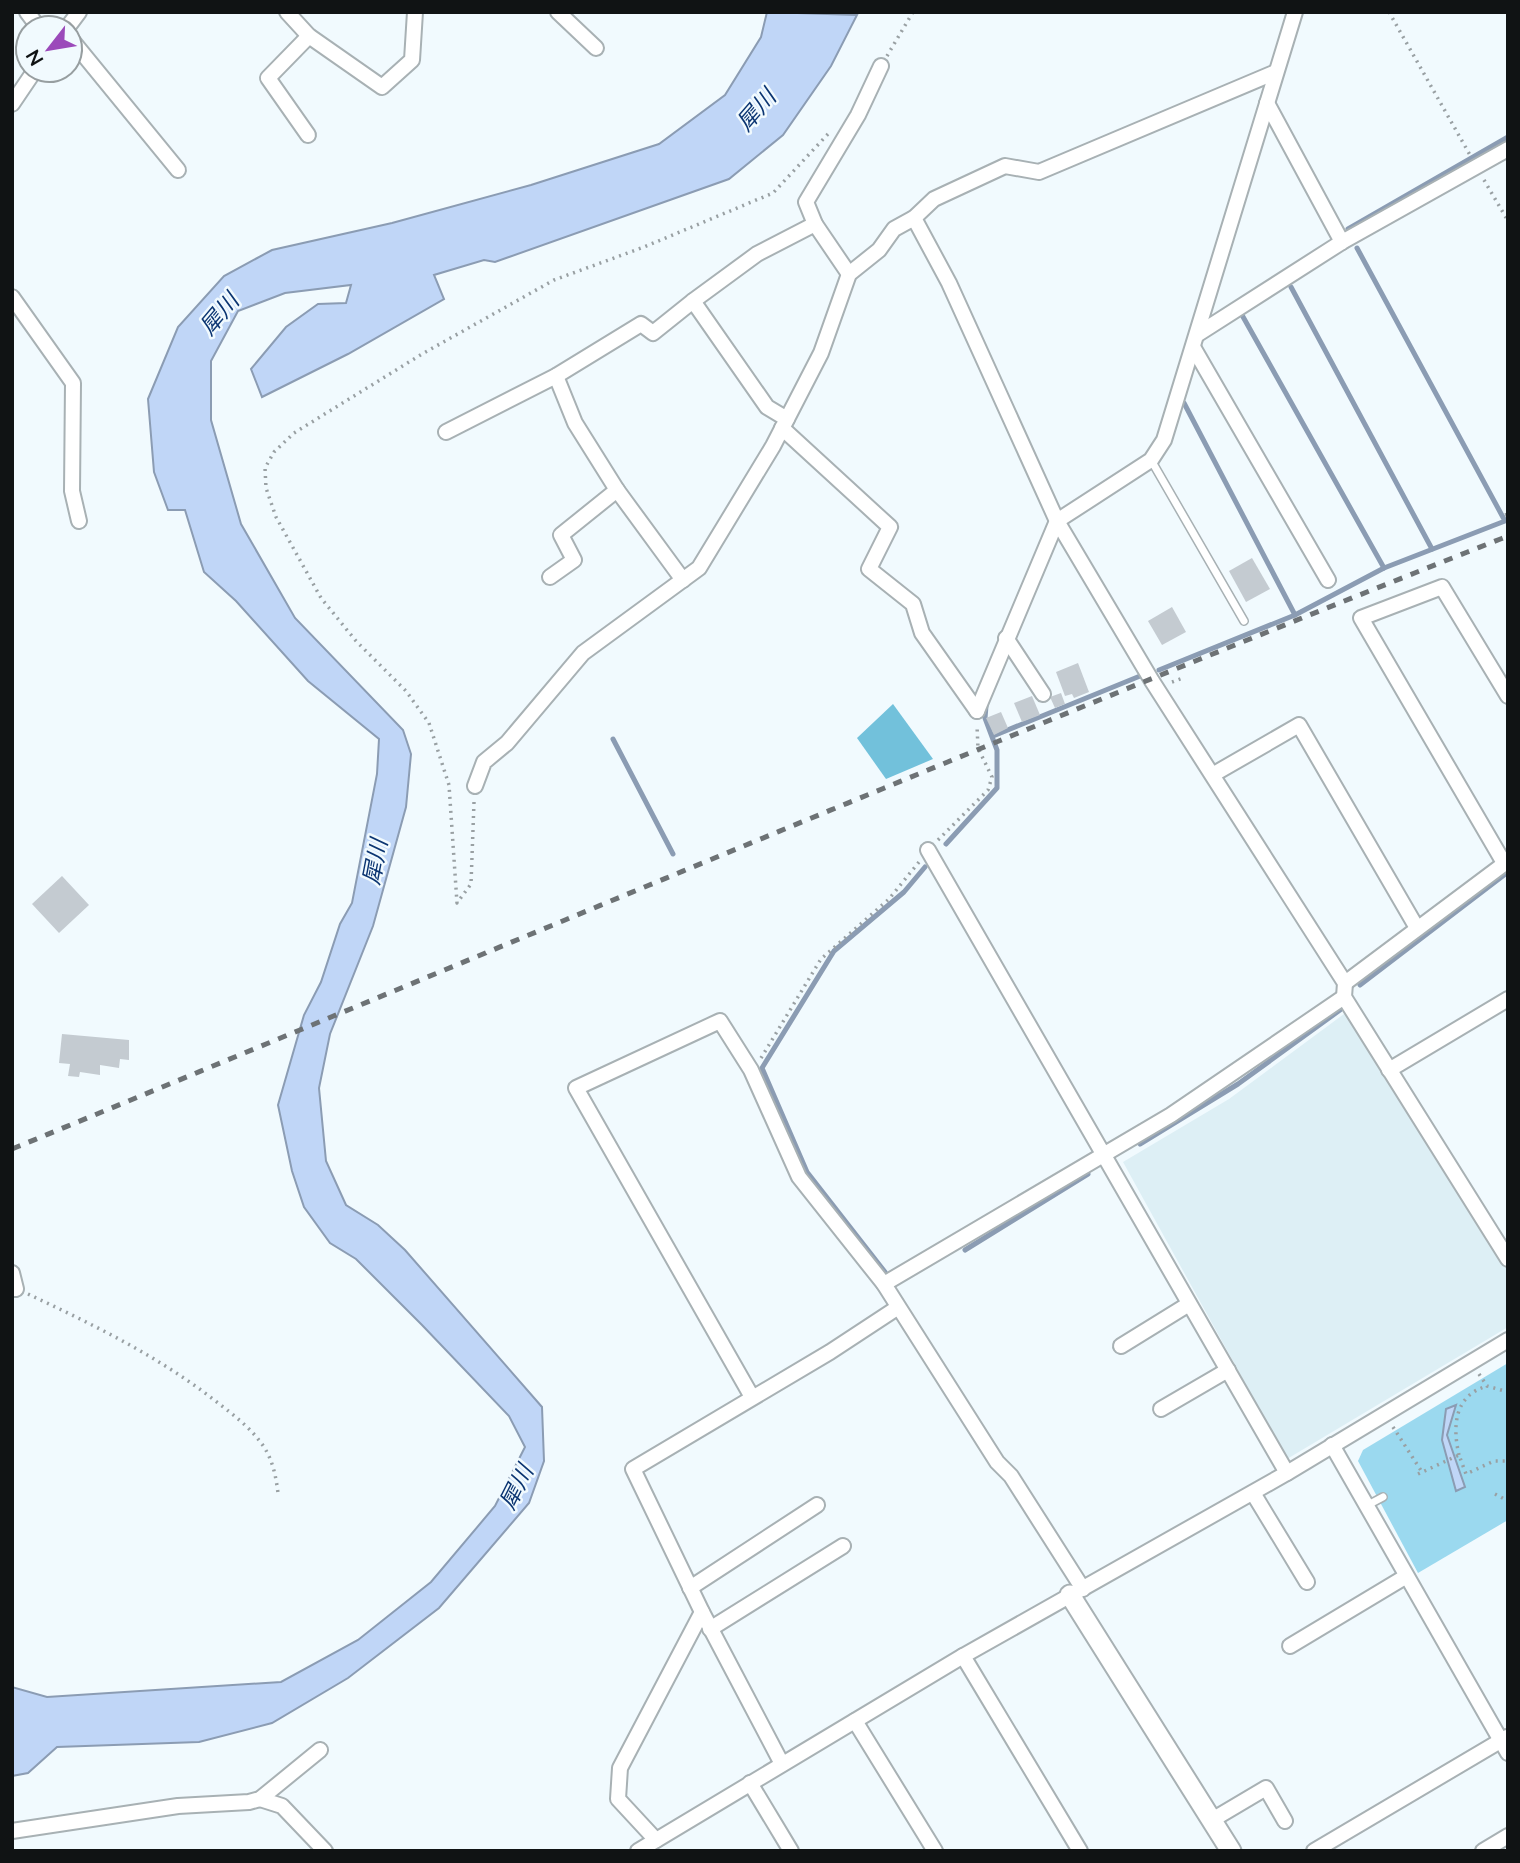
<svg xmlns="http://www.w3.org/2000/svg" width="1520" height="1863" font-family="Lato,'Noto Sans JP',sans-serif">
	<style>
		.built { fill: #ddeff5 }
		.green { fill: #9bd9ef }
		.forest { fill: #72c1db }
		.water { fill: #c0d6f7; stroke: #8b9cb3; stroke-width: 2 }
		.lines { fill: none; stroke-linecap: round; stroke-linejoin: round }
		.stream { stroke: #8b9cb3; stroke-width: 5 }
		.building { fill: #c4cbd1 }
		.lane-casing { stroke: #a8b1b4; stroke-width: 10 }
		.street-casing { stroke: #a8b1b4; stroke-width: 18 }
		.secondary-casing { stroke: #a8b1b4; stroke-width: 23 }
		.path { stroke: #99a0a3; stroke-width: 3.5; stroke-dasharray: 2 5; stroke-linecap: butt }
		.lane { stroke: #fff; stroke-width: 7 }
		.street { stroke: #fff; stroke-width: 14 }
		.secondary { stroke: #fff; stroke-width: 19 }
		.rail { stroke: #6d7275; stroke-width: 5; stroke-dasharray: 9 9; stroke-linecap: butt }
		.labels { text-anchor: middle; stroke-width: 5; stroke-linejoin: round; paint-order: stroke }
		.water-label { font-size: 23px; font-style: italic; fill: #0b3572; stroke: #f1fafe }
	</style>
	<rect width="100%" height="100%" fill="#f1fafe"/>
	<path class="built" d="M1348 1011 1508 1270V1327L1287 1459 1123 1162 1229 1099Z"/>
	<path class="green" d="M1508 1363V1520L1418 1573 1358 1461 1363 1450Z"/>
	<path class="forest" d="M893 704 933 759 886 779 857 738Z"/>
	<g class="water">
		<path d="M767 12 857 15 831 66 783 135 729 179 495 262 484 260 434 275 444 299 348 354 262 397 251 369 286 327 318 304 346 303 351 285 285 293 238 311 211 361V420L241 524 295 618 403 730 411 754 406 807 373 926 330 1034 319 1088 326 1161 346 1205 378 1225 405 1250 542 1407 544 1461 529 1503 439 1608 348 1678 272 1723 199 1742 57 1747 28 1773 12 1776V1687L47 1697 281 1682 358 1640 431 1582 495 1506 525 1447 509 1416 422 1325 356 1259 330 1243 304 1207 292 1171 278 1105 304 1015 321 982 340 924 352 903 377 774 379 739 308 681 236 601 204 572 185 510H168L154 472 148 399 178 327 224 276 272 250 392 223 531 185 659 144 725 95 761 37Z"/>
		<path d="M1456 1405 1447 1435 1465 1487 1456 1491 1442 1440 1446 1409Z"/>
	</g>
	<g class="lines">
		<g class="stream">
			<path d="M1348 229 1508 137"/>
			<path d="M1291 287 1432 549"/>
			<path d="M1242 315 1384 568"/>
			<path d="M1184 403 1295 615"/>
			<path d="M1159 670 1295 615 1384 568 1505 521 1357 248"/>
			<path d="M993 736 1145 674"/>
			<path d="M613 739 673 854"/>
			<path d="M946 844 997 788V750L985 718 986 706"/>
			<path d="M1360 985 1508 872"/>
			<path d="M1140 1144 1238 1084 1340 1010"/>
			<path d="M965 1250 1088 1174"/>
			<path d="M885 1272 807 1172 762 1068 834 951 904 892 925 867"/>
		</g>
	</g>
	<g class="building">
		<path d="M1252 558 1270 589 1246 602 1229 571Z"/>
		<path d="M1172 607 1186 632 1162 645 1148 621Z"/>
		<path d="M1078 663 1089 692 1074 698 1072 694 1065 696 1056 672Z"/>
		<path d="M1061 693 1065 704 1055 708 1050 697Z"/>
		<path d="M1032 696 1040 715 1022 722 1014 703Z"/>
		<path d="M1001 712 1008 728 994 735 986 718Z"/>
		<path d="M62 876 89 905 59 933 32 904Z"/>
		<path d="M62 1034 129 1040V1060L120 1059 119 1068 100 1065V1075L80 1072 79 1077 68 1076 70 1064 59 1063Z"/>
	</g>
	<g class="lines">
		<g class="lane-casing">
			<g id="lane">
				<path d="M1151 460 1244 621"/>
				<path d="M1366 1506 1383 1497"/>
			</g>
		</g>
		<g class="street-casing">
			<g id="street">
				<path d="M27 12 39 28"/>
				<path d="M287 12 309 36 382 87 412 60 415 12"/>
				<path d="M558 12 596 48"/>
				<path d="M67 28 79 12"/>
				<path d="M70 38 178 170"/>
				<path d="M1267 103 1342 242"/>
				<path d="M12 104 35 70"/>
				<path d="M308 135 268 78 309 36"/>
				<path d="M914 218 949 283 1057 521 1152 681 1345 983 1344 997 1508 1259"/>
				<path d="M849 274 815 224 806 202 858 115 881 66"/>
				<path d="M12 297 73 383 72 491 79 521"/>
				<path d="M693 301 757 254 815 224"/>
				<path d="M1198 334 1342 242 1508 149"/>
				<path d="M1193 347 1328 580"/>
				<path d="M556 376 575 423 617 490 683 580"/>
				<path d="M782 428 890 527 869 569 913 604 922 633 977 711"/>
				<path d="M446 432 556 376 641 324 653 333 693 301 767 407 787 419"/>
				<path d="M550 577 574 560 561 535 617 490"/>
				<path d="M1006 638 1043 694"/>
				<path d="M977 711 1057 521 1151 460 1164 440 1295 12"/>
				<path d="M1214 774 1299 725 1417 928"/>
				<path d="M475 786 484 762 507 743 583 653 699 568 773 446 821 353 849 274 879 250 894 229 914 218 934 199 1005 166 1039 172 1276 72"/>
				<path d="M928 850 1287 1473"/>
				<path d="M1504 863 1361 618 1442 587 1508 696"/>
				<path d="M1345 983 1508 861"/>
				<path d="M1389 1070 1508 999"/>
				<path d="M12 1273 16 1289H12"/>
				<path d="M884 1284 1171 1115 1344 997"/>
				<path d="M1121 1346 1189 1304"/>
				<path d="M752 1397 576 1088 720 1021 751 1070 799 1177 884 1284 997 1462 1011 1476 1083 1589"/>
				<path d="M1161 1409 1228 1370"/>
				<path d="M1332 1445 1508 1753"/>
				<path d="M1253 1493 1307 1582"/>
				<path d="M690 1588 817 1505"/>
				<path d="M710 1629 843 1546"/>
				<path d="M1290 1646 1405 1577"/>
				<path d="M963 1656 1080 1851"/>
				<path d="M855 1721 935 1851"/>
				<path d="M782 1764 702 1612 633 1469 830 1352 897 1308"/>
				<path d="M750 1783 791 1851"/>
				<path d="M260 1799 282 1806 325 1851"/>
				<path d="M1212 1820 1266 1788 1285 1821"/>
				<path d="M12 1831 178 1806 249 1802 260 1799 320 1750"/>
				<path d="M656 1840 618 1799 620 1768 702 1612"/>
				<path d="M638 1851 963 1656 1287 1473 1508 1340"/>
				<path d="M1314 1851 1507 1737"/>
				<path d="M1483 1851 1508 1836"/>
			</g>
		</g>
		<g class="secondary-casing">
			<path id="secondary" d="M1070 1595 1231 1851"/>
		</g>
		<g class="path">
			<path d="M1389 12 1470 155"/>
			<path d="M887 56 913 12"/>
			<path d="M1484 180 1508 221"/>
			<path d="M1505 515 1508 514"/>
			<path d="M1172 682 1183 678"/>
			<path d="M474 802 471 884 457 903 449 785 429 723 406 691 356 641 321 598 276 517 266 488 265 468 274 452 294 433 422 354 554 280 644 247 773 193 828 134"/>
			<path d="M938 840 988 790 992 777 978 748 977 726"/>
			<path d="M761 1058 821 959 889 899 919 862"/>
			<path d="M28 1294C94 1325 160 1357 218 1403 235 1416 252 1429 264 1447 273 1461 276 1477 278 1493"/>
			<path d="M1479 1374 1487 1386 1508 1392"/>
			<path d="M1393 1427 1422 1472"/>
			<path d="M1459 1455C1452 1425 1455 1395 1487 1386"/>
			<path d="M1418 1474 1459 1455 1466 1474 1494 1461H1508"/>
			<path d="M1495 1494 1508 1501"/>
		</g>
		<use href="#lane" class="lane"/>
		<use href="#street" class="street"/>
		<use href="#secondary" class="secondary"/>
		<path class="rail" d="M12 1149C510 944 1006 734 1508 536"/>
	</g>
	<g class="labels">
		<g class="water-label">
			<text transform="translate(756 110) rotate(-49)" y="8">犀川</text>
			<text transform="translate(219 314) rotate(-50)" y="8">犀川</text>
			<text transform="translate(375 862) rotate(-79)" y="8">犀川</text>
			<text transform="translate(516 1487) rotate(-63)" y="8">犀川</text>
		</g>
	</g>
	<rect width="1520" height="1863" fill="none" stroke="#101314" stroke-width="28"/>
	<g transform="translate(49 49) rotate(239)"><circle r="33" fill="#f1fafe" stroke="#979ea0" stroke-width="2"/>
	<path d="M0-5L12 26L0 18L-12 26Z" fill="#9b4aba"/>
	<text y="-10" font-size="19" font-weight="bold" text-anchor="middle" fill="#101314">N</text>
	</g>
</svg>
